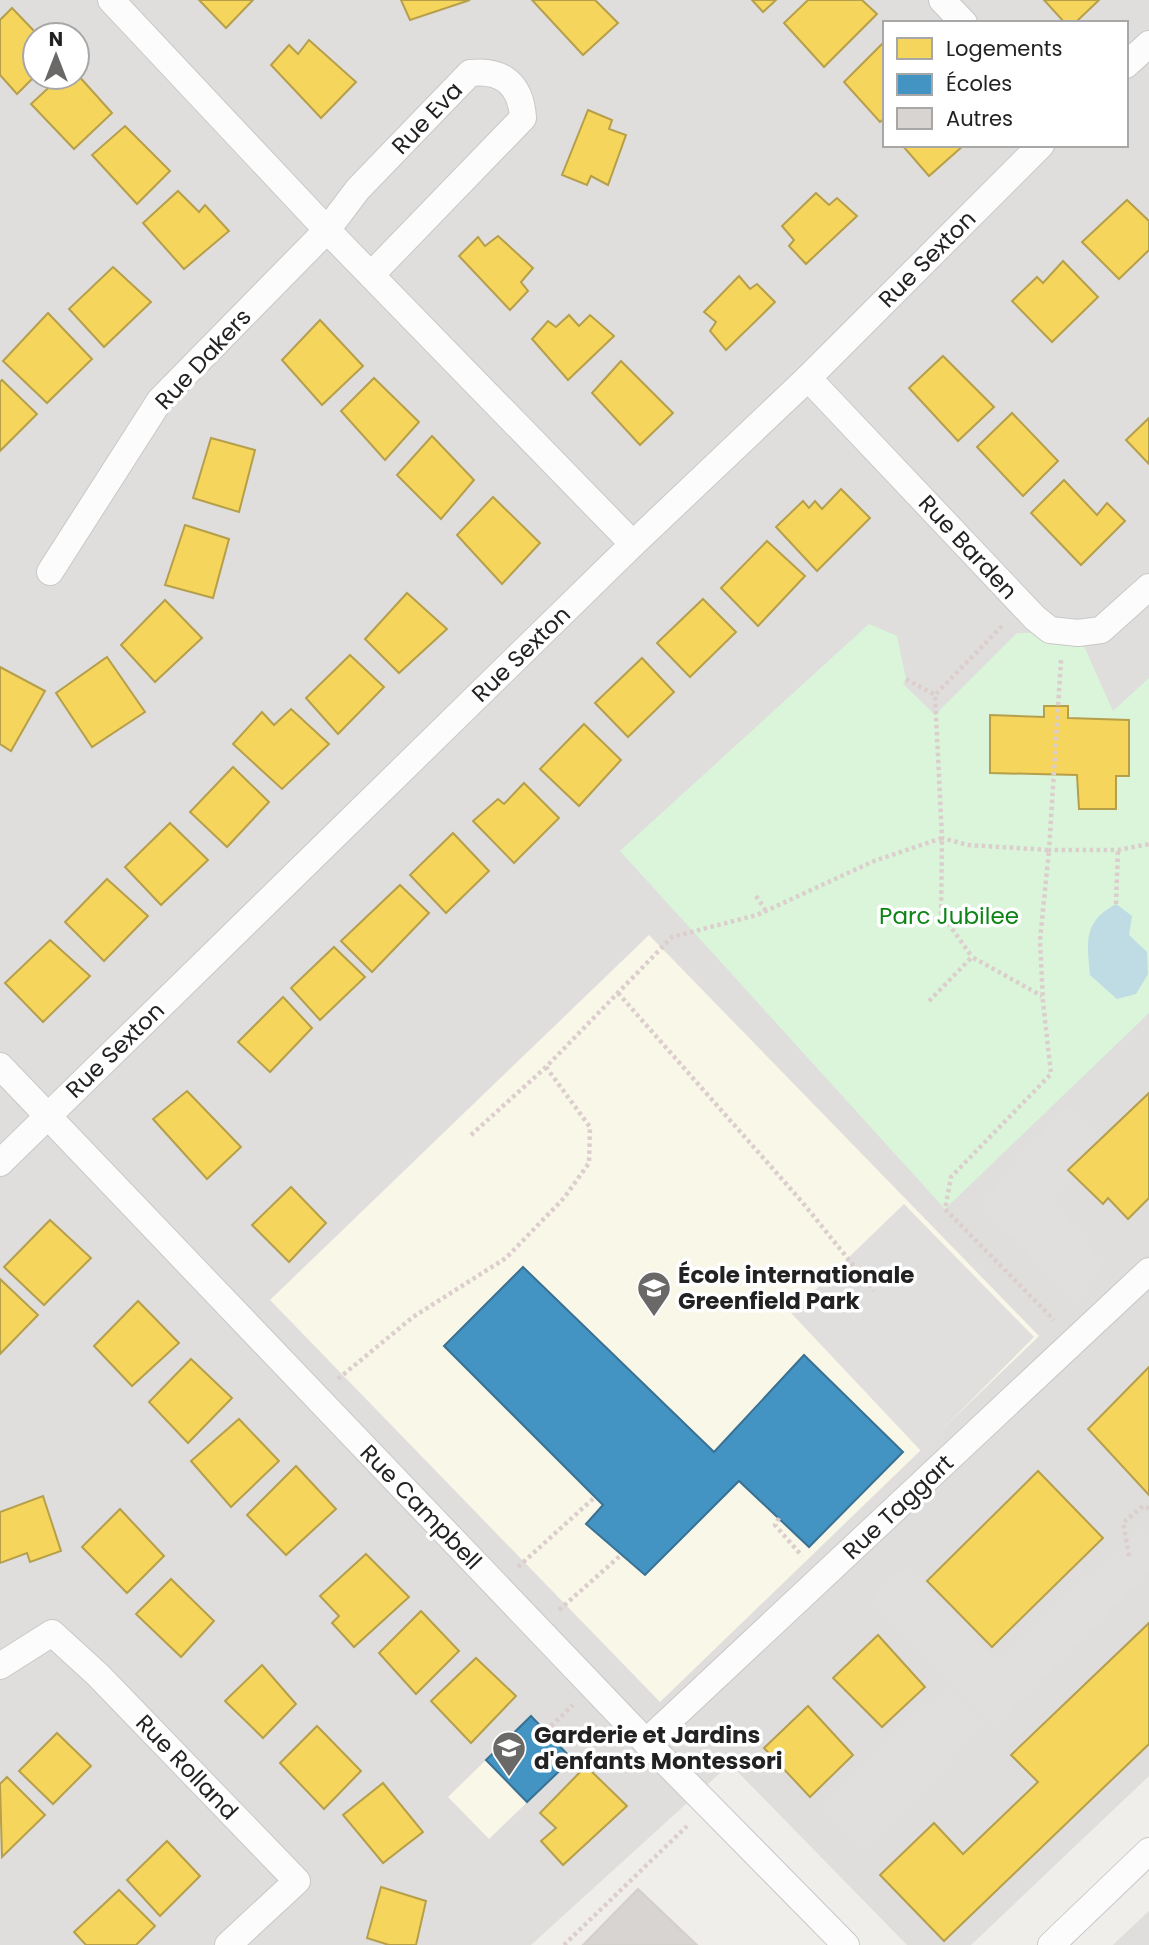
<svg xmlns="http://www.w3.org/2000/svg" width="1149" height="1945" font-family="Poppins,sans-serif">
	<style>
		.residential { fill: #dfdedc; fill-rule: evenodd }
		.education { fill: #f8f7e8 }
		.park { fill: #daf5da }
		.parking { fill: #e0dfde }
		.water { fill: #bfdbe3 }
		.homes { fill: #f6d55c; stroke: #b69f4b; stroke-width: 2 }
		.schools { fill: #4393c3; stroke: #397193; stroke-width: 2 }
		.building { fill: #d7d4d2; stroke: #d3d0cc; stroke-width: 2 }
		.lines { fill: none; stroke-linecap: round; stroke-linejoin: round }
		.street-casing { stroke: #c9c8c7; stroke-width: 28 }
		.path { stroke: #dccecd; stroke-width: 4.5; stroke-dasharray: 3.5 3.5; stroke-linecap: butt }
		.street { stroke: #fdfcfc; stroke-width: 26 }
		.labels { text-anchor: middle; stroke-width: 7; stroke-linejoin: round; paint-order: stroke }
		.street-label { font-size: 23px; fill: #222; stroke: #fff }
		.park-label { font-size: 23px; fill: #0c8416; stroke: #fff }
		.poi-label { font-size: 23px; font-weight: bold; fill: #222; stroke: #fff; text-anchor: start }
	</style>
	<rect width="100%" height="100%" fill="#f0eeeb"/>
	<g class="residential">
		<path d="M0 0H1149V1776L971 1945H907L730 1764 531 1945H0ZM885 23H1126V145H885ZM35 35H77V77H35Z"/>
		<path d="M1149 1911V1945H1113L1119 1939Z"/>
	</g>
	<g class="education">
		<path d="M649 935 1039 1336 660 1702 270 1300Z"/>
		<path d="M531 1716 572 1759 489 1839 448 1797Z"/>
	</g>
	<path class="park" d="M869 624 897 636 906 679 903 684 935 715 1017 633H1078L1113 711 1149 678V1013L945 1209 620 851Z"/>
	<g class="parking">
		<path d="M1068 1105 1102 1142 1048 1195 1103 1265 1074 1300 982 1204Z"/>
		<path d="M904 1204 1034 1337 921 1451 791 1313Z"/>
		<path d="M1138 1532 1149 1546V1572L994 1725 872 1597 902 1569 1000 1666Z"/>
		<path d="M946 1691 980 1727 864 1847 823 1806Z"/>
	</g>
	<path class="water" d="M1116 904 1132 916 1129 935 1147 952 1148 974 1136 994 1117 999 1090 975C1087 940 1083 922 1116 904Z"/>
	<g class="homes">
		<path d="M199 0H253L226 28Z"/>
		<path d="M401 0H470L410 20Z"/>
		<path d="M532 0H595L618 23 583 55Z"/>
		<path d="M752 0H776L763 12Z"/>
		<path d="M808 0H862L877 14 824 67 784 23Z"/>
		<path d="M1044 0H1099L1075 23H1065Z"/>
		<path d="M12 8 38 35H35V76L17 94 0 75V20Z"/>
		<path d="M309 40 356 82 321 118 271 65 289 45 298 54Z"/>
		<path d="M885 41V118L880 122 844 82Z"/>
		<path d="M77 74 112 113 74 149 31 104 60 77H77Z"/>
		<path d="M588 110 612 120 609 129 626 135 608 185 591 176 587 185 562 175Z"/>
		<path d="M125 126 170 171 137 204 92 155Z"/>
		<path d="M902 145H964L929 176Z"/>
		<path d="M178 191 199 212 205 205 229 231 184 269 143 223Z"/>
		<path d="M816 193 829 205 837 198 857 216 806 264 789 246 794 240 782 226Z"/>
		<path d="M1127 200 1149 221V250L1119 279 1082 242Z"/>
		<path d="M498 236 533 268 521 282 528 291 510 310 459 256 478 237 485 246Z"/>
		<path d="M1063 261 1098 297 1052 342 1012 301 1037 277 1043 283Z"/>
		<path d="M113 267 151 302 104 347 69 309Z"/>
		<path d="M739 276 750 289 757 284 775 302 726 350 710 331 716 322 704 312Z"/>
		<path d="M48 313 92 359 47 403 3 361Z"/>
		<path d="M569 315 579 326 590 315 614 336 568 380 532 339 548 321 556 327Z"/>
		<path d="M320 320 363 366 322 405 282 360Z"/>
		<path d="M943 356 994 407 958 441 909 388Z"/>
		<path d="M621 361 673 413 640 445 592 393Z"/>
		<path d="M374 378 419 422 385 460 341 411Z"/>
		<path d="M2 380 37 414 0 451V382Z"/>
		<path d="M1012 413 1058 461 1023 496 977 447Z"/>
		<path d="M1149 418V464L1126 440Z"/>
		<path d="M432 436 474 480 441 519 397 475Z"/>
		<path d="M211 438 255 450 239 512 193 498Z"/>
		<path d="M1064 480 1097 515 1107 503 1125 521 1081 565 1031 513Z"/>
		<path d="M841 489 870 518 817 571 776 527 803 501 809 508 815 501 822 509Z"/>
		<path d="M493 497 540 543 502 584 457 535Z"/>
		<path d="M185 525 229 539 213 598 165 585Z"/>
		<path d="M767 541 805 576 758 626 721 588Z"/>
		<path d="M407 593 447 629 399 673 365 639Z"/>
		<path d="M703 599 736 632 690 677 657 643Z"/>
		<path d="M165 600 202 638 155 682 121 645Z"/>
		<path d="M350 655 384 687 338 734 306 698Z"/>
		<path d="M107 657 145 712 92 747 56 693Z"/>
		<path d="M642 658 674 692 628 737 595 703Z"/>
		<path d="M0 667 45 691 11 751 0 744Z"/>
		<path d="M1044 706H1068V718L1129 720V776H1116V809H1079L1077 775 990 773V715L1044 717Z"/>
		<path d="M291 709 329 744 282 789 233 744 262 712 274 725Z"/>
		<path d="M584 724 621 760 579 806 540 769Z"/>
		<path d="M233 767 269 802 227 847 190 812Z"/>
		<path d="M524 783 559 818 514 863 473 821 498 799 504 804Z"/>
		<path d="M170 823 208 860 161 905 125 867Z"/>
		<path d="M453 833 489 871 446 913 410 875Z"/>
		<path d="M107 879 148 916 104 961 65 922Z"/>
		<path d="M400 885 429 913 372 972 341 941Z"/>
		<path d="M50 940 90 976 43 1022 5 983Z"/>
		<path d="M334 947 365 977 320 1020 291 988Z"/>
		<path d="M283 997 312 1028 270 1072 238 1042Z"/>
		<path d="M187 1091 241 1147 207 1179 153 1119Z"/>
		<path d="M1149 1093V1198L1128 1219 1108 1198 1103 1204 1068 1170Z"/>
		<path d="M291 1187 326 1223 289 1262 252 1225Z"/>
		<path d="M50 1220 91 1258 44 1305 4 1267Z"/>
		<path d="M0 1279 38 1315 0 1354Z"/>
		<path d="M138 1301 179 1343 132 1386 94 1346Z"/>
		<path d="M191 1359 232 1398 188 1443 149 1402Z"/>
		<path d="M1149 1367V1495L1088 1429Z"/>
		<path d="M239 1419 279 1461 231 1507 191 1461Z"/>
		<path d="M296 1466 336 1509 286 1555 247 1515Z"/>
		<path d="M1038 1471 1103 1538 992 1647 927 1581Z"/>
		<path d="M43 1496 61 1551 30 1562 27 1553 0 1563V1512Z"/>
		<path d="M120 1509 164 1556 127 1593 82 1547Z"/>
		<path d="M366 1554 409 1597 354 1647 332 1623 339 1616 320 1596Z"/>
		<path d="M171 1579 214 1621 181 1657 136 1614Z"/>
		<path d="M421 1611 459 1651 416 1694 379 1653Z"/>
		<path d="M1149 1623V1744L944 1941 880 1875 934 1823 963 1854 1038 1782 1011 1755Z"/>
		<path d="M878 1635 925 1687 882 1727 833 1678Z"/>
		<path d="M476 1658 516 1696 471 1743 431 1701Z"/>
		<path d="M262 1665 296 1704 263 1738 225 1701Z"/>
		<path d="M808 1706 853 1755 810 1797 764 1748Z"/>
		<path d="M317 1726 361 1771 324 1809 280 1763Z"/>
		<path d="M57 1733 91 1766 53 1804 19 1771Z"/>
		<path d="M586 1766 627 1806 563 1865 541 1841 556 1828 540 1813Z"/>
		<path d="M7 1777 45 1815 2 1857 0 1784Z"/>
		<path d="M383 1783 423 1832 383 1863 343 1815Z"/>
		<path d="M167 1841 200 1876 160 1916 127 1880Z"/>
		<path d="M381 1887 426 1901 416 1945H389L367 1938Z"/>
		<path d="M119 1890 155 1926 136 1945H86L74 1932Z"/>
	</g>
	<g class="schools">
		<path d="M523 1267 714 1452 804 1355 903 1452 809 1547 739 1481 645 1575 586 1524 603 1505 444 1346Z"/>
		<path d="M531 1716 572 1759 527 1802 486 1760Z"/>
	</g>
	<path class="building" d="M638 1889 697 1945H583Z"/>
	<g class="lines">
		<g class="street-casing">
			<g id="street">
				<path d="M111 0 327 230 633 544"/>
				<path d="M942 0 964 23"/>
				<path d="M1126 65 1149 44"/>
				<path d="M808 378 1035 618 1050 630 1078 633 1101 630 1149 587"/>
				<path d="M50 572 160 400 327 230 358 189 470 73C503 69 521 85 523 118L372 274"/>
				<path d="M0 1066 646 1742 846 1945"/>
				<path d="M0 1163 633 544 808 378 1041 145"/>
				<path d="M0 1666 52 1633 98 1675 297 1881 228 1945"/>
				<path d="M646 1742 1149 1271"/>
				<path d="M1051 1945 1149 1851"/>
			</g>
		</g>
		<g class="path">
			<path d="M1002 626 935 695 942 838 968 845 1049 850 1040 940 1043 1002 1051 1074 951 1177 945 1209 1054 1320"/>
			<path d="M1061 660 1049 850H1118L1149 844"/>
			<path d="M906 679 935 695"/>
			<path d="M756 896 766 911"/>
			<path d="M1116 904 1118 850"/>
			<path d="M618 993 803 1203 874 1291"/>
			<path d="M929 1001 972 957 1042 996"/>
			<path d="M471 1135 546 1067 672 937 757 915 874 861 942 838 941 913 972 957"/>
			<path d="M338 1379 413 1317 506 1258 564 1198 589 1163 590 1127 546 1067"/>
			<path d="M779 1518 775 1525 802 1556"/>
			<path d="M1129 1556 1123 1523 1143 1506 1149 1508"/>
			<path d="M518 1567 595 1497"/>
			<path d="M559 1610 621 1555"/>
			<path d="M546 1731 573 1705"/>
			<path d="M564 1945 687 1826"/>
		</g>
		<use href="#street" class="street"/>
	</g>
	<defs>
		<g id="school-pin" transform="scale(1.75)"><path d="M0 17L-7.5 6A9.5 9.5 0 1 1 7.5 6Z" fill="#6a6968" stroke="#fff"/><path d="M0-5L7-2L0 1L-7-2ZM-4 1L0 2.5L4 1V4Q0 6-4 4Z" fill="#fff"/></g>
	</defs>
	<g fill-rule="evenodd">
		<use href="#school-pin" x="654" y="1288"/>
		<use href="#school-pin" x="509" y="1748"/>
	</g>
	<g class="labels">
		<g class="street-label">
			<text transform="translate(427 118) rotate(-46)" y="8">Rue Eva</text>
			<text transform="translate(927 259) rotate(-45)" y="8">Rue Sexton</text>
			<text transform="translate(203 359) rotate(-47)" y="8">Rue Dakers</text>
			<text transform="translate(968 547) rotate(47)" y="8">Rue Barden</text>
			<text transform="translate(521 654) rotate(-44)" y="8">Rue Sexton</text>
			<text transform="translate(115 1050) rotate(-44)" y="8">Rue Sexton</text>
			<text transform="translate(421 1507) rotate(46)" y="8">Rue Campbell</text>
			<text transform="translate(898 1507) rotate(-43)" y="8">Rue Taggart</text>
			<text transform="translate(187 1767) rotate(46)" y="8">Rue Rolland</text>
		</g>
		<g class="park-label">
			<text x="949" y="924">Parc Jubilee</text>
		</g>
		<g class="poi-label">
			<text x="678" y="1283">École internationale<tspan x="678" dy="26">Greenfield Park</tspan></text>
			<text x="534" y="1743">Garderie et Jardins<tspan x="534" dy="26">d'enfants Montessori</tspan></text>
		</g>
	</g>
	<rect x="883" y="21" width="245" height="126" fill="#ffffff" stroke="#a7a7a7" stroke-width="2"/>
	<rect x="897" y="38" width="35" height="21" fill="#f6d55c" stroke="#a7a7a7" stroke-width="2"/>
	<text x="946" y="56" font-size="21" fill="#222222">Logements</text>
	<rect x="897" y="74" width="35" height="21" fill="#4393c3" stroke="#a7a7a7" stroke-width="2"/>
	<text x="946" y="91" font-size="21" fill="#222222">Écoles</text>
	<rect x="897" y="108" width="35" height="21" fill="#d7d4d2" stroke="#a7a7a7" stroke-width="2"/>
	<text x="946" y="126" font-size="21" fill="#222222">Autres</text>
	<g transform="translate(56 56)"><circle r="33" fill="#ffffff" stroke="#a7a7a7" stroke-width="2"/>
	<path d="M0-5L12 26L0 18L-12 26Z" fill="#6a6968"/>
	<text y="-10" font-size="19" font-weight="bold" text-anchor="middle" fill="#222222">N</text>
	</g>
</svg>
